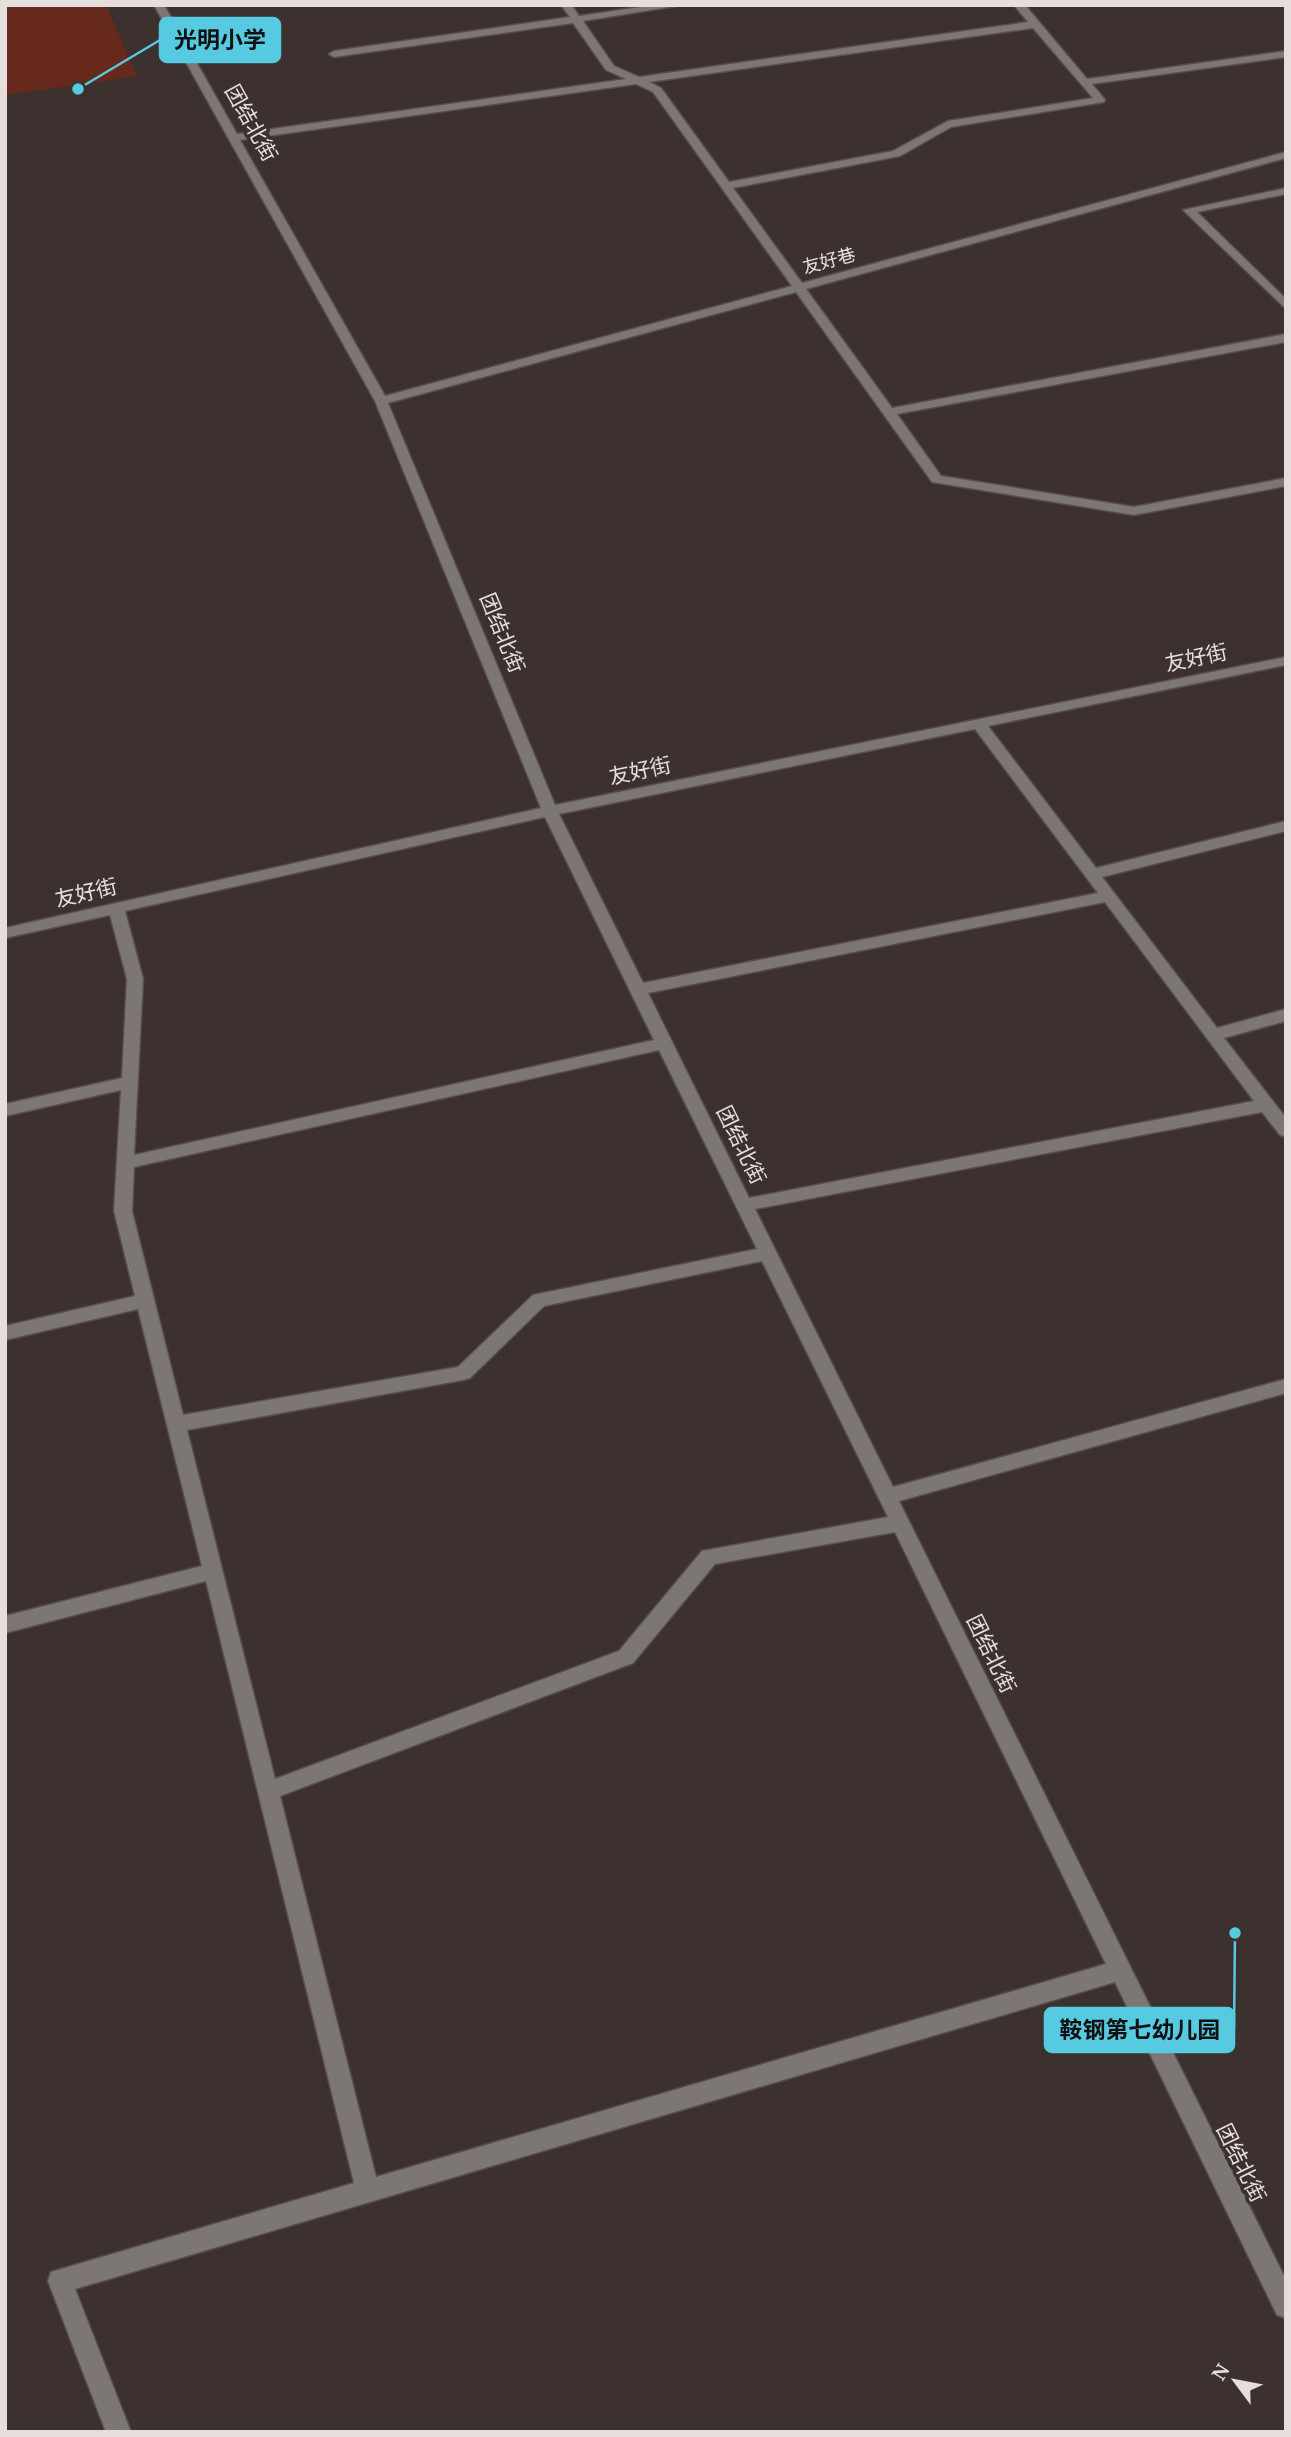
<svg xmlns="http://www.w3.org/2000/svg" width="1291" height="2437" font-family="'Noto Serif','Noto Sans SC',serif">
	<style>
		.green { fill: #68291d }
		.lines { fill: none; stroke-linecap: round; stroke-linejoin: round }
		.minor-casing { stroke: #584d4b; stroke-width: 3 }
		.minor { fill: #7c7674; fill-rule: evenodd }
		.labels { text-anchor: middle; stroke-width: 7; stroke-linejoin: round; paint-order: stroke }
		.far-street-label { font-size: 18px; fill: #e6dedc; stroke: #3d312f }
		.street-label { font-size: 21px; fill: #e6dedc; stroke: #3d312f }
		.leader { fill: none; stroke: #55cae0; stroke-width: 2.5 }
		.callout-dot { fill: #55cae0; stroke: #3d312f; stroke-width: 2.5 }
		.callout { fill: #55cae0; stroke: #55cae0; stroke-width: 2.5 }
		.callout-label { font-size: 23px; text-anchor: middle; font-weight: bold; fill: #111 }
	</style>
	<rect width="100%" height="100%" fill="#3d312f"/>
	<path class="green" d="M5 5H106L137 76 5 95Z"/>
	<g class="lines">
		<g class="minor-casing">
			<g id="minor">
				<path d="M154 5H164L237 134 626 79 606 70 573 23 334 57 329 54 334 51 570 17 561 5H571L579 16 654 5H682L583 21 614 66 639 77 1028 22 1014 5H1025L1087 79 1286 51V57L1092 84 1105 100 1104 102 951 127 900 156 733 188 802 283 1286 152V158L806 289 892 408 1286 334V342L897 414 941 476 1134 507 1286 478V486L1134 515 932 482 796 292 388 403 555 805 1286 657V665L988 726 1096 868 1286 821V831L1102 877 1217 1028 1286 1009V1021L1224 1038 1286 1118V1137L1280 1135 1262 1112 755 1209 893 1487 1286 1379V1393L899 1501 1286 2280V2318L1277 2315 1115 1982 75 2289 131 2432H106L48 2281 51 2272 354 2183 206 1581 5 1633V1616L202 1566 138 1309 5 1340V1326L135 1296 114 1211 121 1090 5 1116V1104L122 1078 127 979 110 915 5 938V928L541 808 375 401ZM1033 28 1093 98 948 121 893 151 729 182 661 88 649 82ZM636 84 653 92 792 286 385 396 240 140ZM975 729 1098 893 643 983 559 814ZM545 817 654 1040 134 1155 143 979 125 911ZM1105 902 1254 1101 749 1198 648 993ZM659 1050 757 1249 533 1295 458 1367 183 1415 132 1211 134 1167ZM762 1261 888 1517 702 1551 619 1651 275 1779 187 1430 463 1380 470 1378 544 1306ZM895 1532 1106 1964 376 2177 280 1796 633 1663 715 1564Z"/>
				<path d="M1286 188V194L1197 212 1286 299V309L1183 210Z"/>
			</g>
		</g>
		<use href="#minor" class="minor"/>
	</g>
	<g class="labels">
		<g class="far-street-label">
			<text transform="translate(829 261) rotate(-15)" y="6">友好巷</text>
		</g>
		<g class="street-label">
			<text transform="translate(251 123) rotate(61)" y="7">团结北街</text>
			<text transform="translate(502 633) rotate(68)" y="7">团结北街</text>
			<text transform="translate(1196 658) rotate(-12)" y="7">友好街</text>
			<text transform="translate(640 771) rotate(-12)" y="7">友好街</text>
			<text transform="translate(86 893) rotate(-13)" y="7">友好街</text>
			<text transform="translate(741 1145) rotate(64)" y="7">团结北街</text>
			<text transform="translate(991 1654) rotate(64)" y="7">团结北街</text>
			<text transform="translate(1241 2163) rotate(64)" y="7">团结北街</text>
		</g>
	</g>
	<path class="leader" d="M78 89L160 40M1235 1933L1234 2030"/>
	<g class="callout-dot">
		<circle cx="78" cy="89" r="7"/>
		<circle cx="1235" cy="1933" r="7"/>
	</g>
	<g class="callout">
		<rect x="160" y="18" width="120" height="44" rx="7"/>
		<rect x="1045" y="2008" width="189" height="44" rx="7"/>
	</g>
	<g class="callout-label">
		<text x="220" y="48">光明小学</text>
		<text x="1140" y="2038">鞍钢第七幼儿园</text>
	</g>
	<rect width="1291" height="2437" fill="none" stroke="#e6dedc" stroke-width="14"/>
	<g transform="translate(1235 2381) rotate(302)" stroke="#3d312f" stroke-width="5" paint-order="stroke">
	<path d="M0-5L12 26L0 18L-12 26Z" fill="#e6dedc"/>
	<text y="-10" font-size="19" font-weight="bold" text-anchor="middle" fill="#e6dedc">N</text>
	</g>
</svg>
